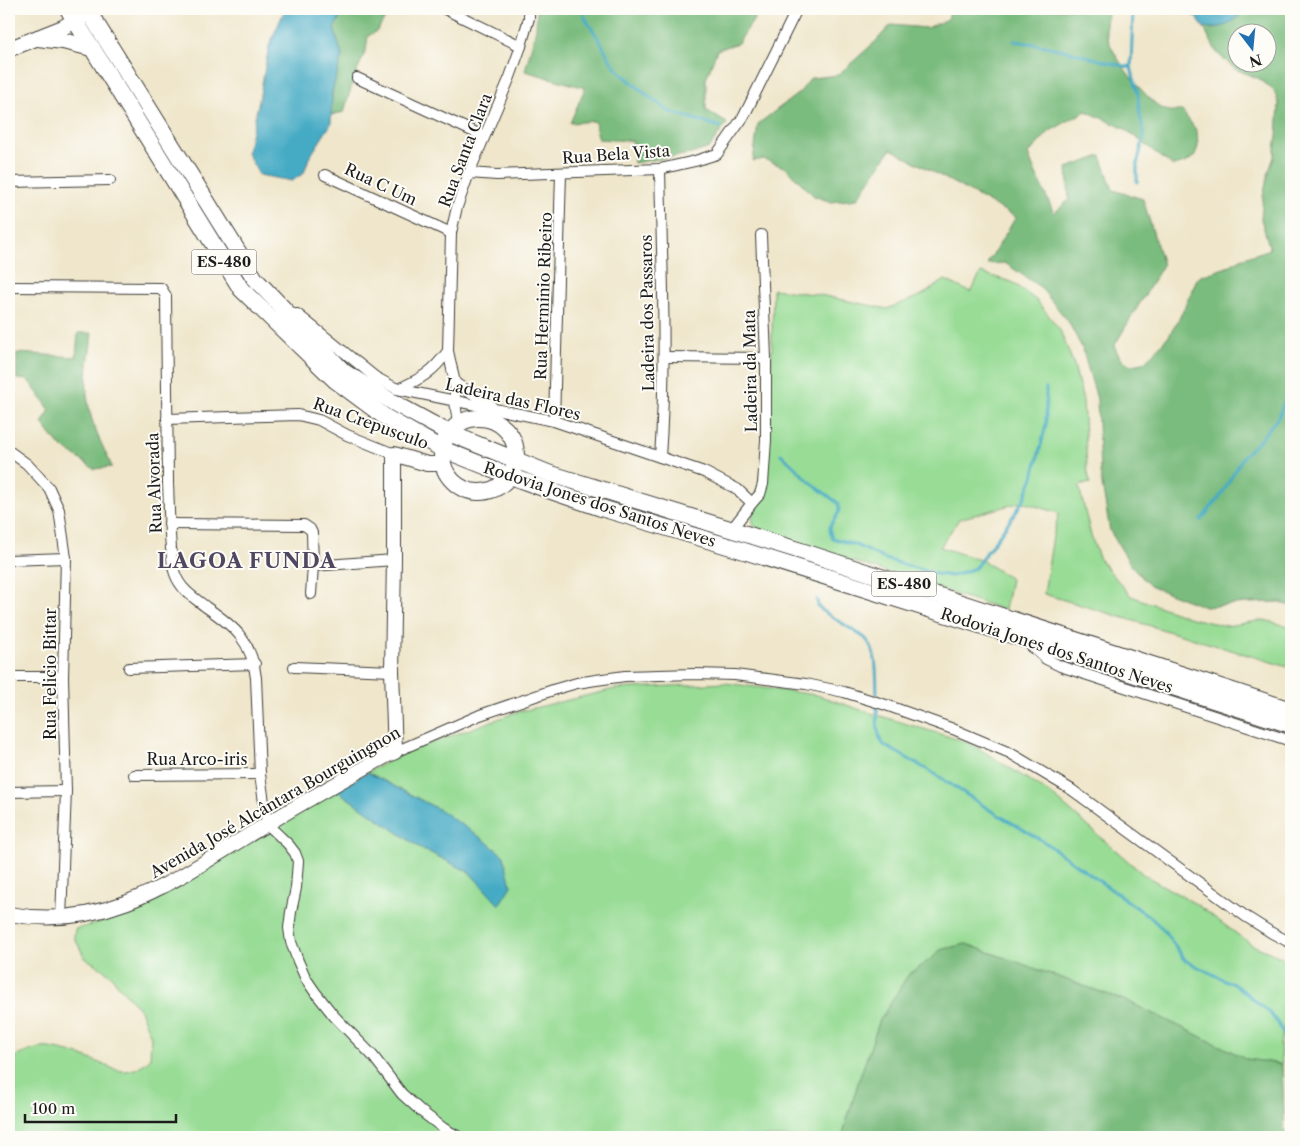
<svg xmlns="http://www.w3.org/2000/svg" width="1300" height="1146" font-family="'Libre Caslon Text',serif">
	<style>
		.green { fill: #98dc95; stroke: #5a7c58 }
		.forest { fill: #7abc7e; stroke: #4b6c4d; fill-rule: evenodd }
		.water { fill: #44aac4; stroke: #306370 }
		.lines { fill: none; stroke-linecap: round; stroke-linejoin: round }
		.stream { stroke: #44aac4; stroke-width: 3 }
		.minor-casing { stroke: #3c3a36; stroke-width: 12 }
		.tertiary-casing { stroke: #3c3a36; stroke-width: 16 }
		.secondary-casing { stroke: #3c3a36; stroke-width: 17 }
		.primary-casing { stroke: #3c3a36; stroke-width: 18 }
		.minor { stroke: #fff; stroke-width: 10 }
		.tertiary { stroke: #fff; stroke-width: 14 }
		.secondary { stroke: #fff; stroke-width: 15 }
		.primary { stroke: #fff; stroke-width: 16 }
		.labels { text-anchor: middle; stroke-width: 4; stroke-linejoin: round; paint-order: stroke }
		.shield { fill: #fdfcf7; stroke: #605f5e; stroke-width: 1 }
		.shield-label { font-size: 15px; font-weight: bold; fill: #1c1c1c }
		.street-label { font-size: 16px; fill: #1c1c1c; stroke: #fdfcf7 }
		.district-label { font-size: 21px; font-weight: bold; letter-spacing: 1px; fill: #4f4860; stroke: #fdfcf7 }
	</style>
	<rect width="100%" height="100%" fill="#fdfcf7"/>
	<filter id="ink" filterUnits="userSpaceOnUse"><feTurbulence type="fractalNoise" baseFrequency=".02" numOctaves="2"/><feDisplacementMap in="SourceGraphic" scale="10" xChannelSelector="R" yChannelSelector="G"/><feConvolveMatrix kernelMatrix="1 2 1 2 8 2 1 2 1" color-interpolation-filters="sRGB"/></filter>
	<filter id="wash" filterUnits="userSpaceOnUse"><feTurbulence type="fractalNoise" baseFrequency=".0096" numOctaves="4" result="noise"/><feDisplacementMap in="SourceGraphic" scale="20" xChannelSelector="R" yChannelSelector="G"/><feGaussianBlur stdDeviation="1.12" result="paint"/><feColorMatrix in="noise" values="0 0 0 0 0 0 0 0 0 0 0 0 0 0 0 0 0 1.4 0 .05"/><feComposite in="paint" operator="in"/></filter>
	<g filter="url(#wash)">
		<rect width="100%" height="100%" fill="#efe6cb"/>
		<g class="green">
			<path d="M981 273 1012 282 1037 301 1060 330 1074 365 1083 401 1087 467 1090 483 1079 486 1091 536 1100 560 1131 596 1191 618 1226 626 1264 620 1291 627V668L1044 594 1053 536 1059 513 1022 502 959 519 940 547 983 561 1011 579 1005 610 755 530 752 518 770 427 773 289 820 295 887 309 922 295 945 280 970 292Z"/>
			<path d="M725 683 817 695 864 711 970 743 1051 794 1144 875 1196 904 1252 945 1281 957 1291 970V995L1280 1046 1282 1064 1247 1059 1129 1002 966 944 940 950 880 1020 859 1080 842 1137H9V1059C20 1055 37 1046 49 1048 63 1050 78 1054 90 1059 116 1069 125 1080 150 1059L151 1037 140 1010 118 985 111 975 98 966 85 958 74 937 75 929C127 918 173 889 218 861 258 837 297 813 336 790L419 847 469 872 500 905 440 810 367 772 409 751 517 712 615 689Z"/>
		</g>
		<g class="forest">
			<path d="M345 9H391L377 31 368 36 366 50 354 78 344 112 331 115 332 92 342 56 334 28Z"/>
			<path d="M537 9H761L738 43 717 50 706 79V110L727 123 709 148 691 154 634 163 633 141 598 139 595 121 570 123 585 88 525 71 536 29Z"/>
			<path d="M951 9H1112L1108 12C1107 18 1105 25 1106 31 1109 53 1144 98 1163 109 1168 112 1176 111 1182 111L1197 131 1198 146 1195 156 1185 163 1173 166 1125 129 1086 111 1050 131 1028 154 1035 172 1054 213 1069 200 1067 168 1101 156 1113 190 1143 199 1163 265 1114 346 1121 359 1131 365 1143 363 1154 353 1170 334 1179 319 1198 277 1227 267 1241 259 1270 249 1261 219 1263 196 1269 171 1274 157 1277 136 1279 104 1274 91 1260 79 1235 69 1217 53 1204 28 1215 29 1237 19 1243 9H1291V388L1289 397 1291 395V607L1281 602 1247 603 1205 607 1150 586 1131 565 1110 531 1100 473 1097 399 1082 348 1068 321 1040 287 1005 263 987 264 1016 217 891 149 857 199 831 202 814 196 786 168 764 159 753 161 758 124 800 92 811 78 838 75 875 42 891 25 927 28 948 19ZM1238 32H1268V62H1238Z"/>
			<path d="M78 333H92C90 355 84 380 88 402 91 425 103 446 112 467L94 469 58 444 42 423 50 410 28 380 17 379V353L76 357Z"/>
			<path d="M966 944 1129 1002 1247 1059 1282 1064 1285 1137H842L859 1080 880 1020 908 975 935 956 940 950Z"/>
		</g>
		<g class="water">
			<path d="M285 9 345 10 334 28 342 56 332 92 331 124 309 158 304 173 292 181 259 175 247 153 259 100 269 46Z"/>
			<path d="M1182 9H1243C1234 25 1222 29 1204 28L1196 17Z"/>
			<path d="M367 772 440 810 483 839 504 856 511 886 499 905 469 872 419 847 336 790Z"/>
		</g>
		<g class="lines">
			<g class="stream">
				<path d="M584 9V16L600 41 612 63 622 74 648 96 670 112 721 127"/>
				<path d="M1133 9 1131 67 1138 94 1139 109 1144 135 1137 165V182"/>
				<path d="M1014 41C1037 44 1060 49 1083 55 1099 60 1115 65 1131 67"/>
				<path d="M781 454 811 483 838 503C843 521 824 519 832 538L856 545 885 559 936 574 952 576 975 568 1014 515 1025 497 1033 477 1046 425V388"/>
				<path d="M1201 520 1222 494 1244 455 1259 441 1279 416 1285 399 1291 386"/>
				<path d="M817 600 818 606 823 611 865 638C879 652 876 679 877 698"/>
				<path d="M877 705C878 718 875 735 884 745L935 774 990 810 1046 843 1150 917 1162 928 1186 961 1237 986 1270 1013 1278 1024 1291 1047"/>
				<path d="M611 1137H621"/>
				<path d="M693 1137 710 1135 754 1137"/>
			</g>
		</g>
	</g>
	<g filter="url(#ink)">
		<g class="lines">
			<g class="minor-casing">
				<g id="minor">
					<path d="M445 9 521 46"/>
					<path d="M357 78 483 136"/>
					<path d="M660 169C662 265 667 361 660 457"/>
					<path d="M469 173 497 175 660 169 695 161 717 154 744 116 797 9"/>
					<path d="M325 175 451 233"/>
					<path d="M9 182 110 180"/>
					<path d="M9 287 161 288 166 296C167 358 167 421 168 483 169 505 169 526 171 548 172 556 172 566 175 574 181 590 193 597 206 607 235 627 252 641 256 678L260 774 267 824 288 844 295 853 298 861 296 888 291 912 289 928 291 942 298 961 306 979 315 992 334 1016 373 1056 402 1094 422 1112 443 1128 459 1137"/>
					<path d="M297 314 375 377 397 389 554 421 704 472 737 489 752 503 731 530"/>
					<path d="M664 357 766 358"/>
					<path d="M455 383 491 405"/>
					<path d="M398 389C421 379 433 372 448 351"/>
					<path d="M167 419 298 415 319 420 347 435 394 454"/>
					<path d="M554 421 561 173"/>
					<path d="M458 424 455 401V383L448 351 451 233 457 207 469 173 510 77 521 46 529 18V9"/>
					<path d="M9 451 27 464 49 488 59 510 66 558 63 677 66 791 61 918"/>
					<path d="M752 503 760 494 763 484 766 440V358L761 235"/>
					<path d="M169 524 304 525 310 529 312 533 313 566 311 594"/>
					<path d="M9 560 66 558"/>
					<path d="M313 566 394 560"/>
					<path d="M1029 644 1046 659 1060 666 1291 741"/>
					<path d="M294 667 392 671"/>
					<path d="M129 668 255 664"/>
					<path d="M9 677H63"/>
					<path d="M395 752 480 715 556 689 577 683 596 680 625 676 694 674 735 675 806 684 844 692 886 705 953 729 1010 753 1072 790 1245 916 1272 933 1291 943"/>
					<path d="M134 775 260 774"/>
					<path d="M9 792 66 791"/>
				</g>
			</g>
			<g class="tertiary-casing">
				<path id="tertiary" d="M9 914C112 933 184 873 267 824 306 800 346 778 386 756L395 752 392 671 394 560V454L427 464H442"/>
			</g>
			<g class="secondary-casing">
				<path id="secondary" d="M9 49 62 28 86 14"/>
			</g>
			<g class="primary-casing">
				<g id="primary">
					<path d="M68 9 241 289 335 380 385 417 442 449 510 476 554 492 601 508 741 550 1021 638 1073 655 1291 725"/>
					<path d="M87 9 255 279 344 372 394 403 449 433 548 473 801 551 1291 710"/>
					<path d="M38 38 63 41 92 48"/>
					<circle cx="479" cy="455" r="37"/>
				</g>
			</g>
			<use href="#minor" class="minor"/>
			<use href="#tertiary" class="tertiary"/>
			<use href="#secondary" class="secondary"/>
			<use href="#primary" class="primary"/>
		</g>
	</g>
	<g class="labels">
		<g class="shield">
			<rect x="191.5" y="249.5" width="65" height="25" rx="4"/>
			<rect x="871.5" y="571.5" width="65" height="25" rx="4"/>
		</g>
		<g class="shield-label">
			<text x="224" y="267">ES-480</text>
			<text x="904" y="589">ES-480</text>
		</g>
		<g class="street-label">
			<text transform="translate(465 150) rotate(-69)" y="6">Rua Santa Clara</text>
			<text transform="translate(616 154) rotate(-4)" y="6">Rua Bela Vista</text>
			<text transform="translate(381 184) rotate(25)" y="6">Rua C Um</text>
			<text transform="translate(543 296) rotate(-88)" y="6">Rua Herminio Ribeiro</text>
			<text transform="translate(647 313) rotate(-91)" y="6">Ladeira dos Passaros</text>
			<text transform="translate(750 371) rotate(-91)" y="6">Ladeira da Mata</text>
			<text transform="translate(513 399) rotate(13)" y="6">Ladeira das Flores</text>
			<text transform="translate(371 423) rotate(20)" y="6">Rua Crepusculo</text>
			<text transform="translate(154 483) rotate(-92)" y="6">Rua Alvorada</text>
			<text transform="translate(600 504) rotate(18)" y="6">Rodovia Jones dos Santos Neves</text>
			<text transform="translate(1057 650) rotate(18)" y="6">Rodovia Jones dos Santos Neves</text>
			<text transform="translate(50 674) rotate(-90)" y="6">Rua Felicio Bittar</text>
			<text x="197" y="765">Rua Arco-iris</text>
			<text transform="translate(275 802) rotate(-30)" y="6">Avenida José Alcântara Bourguingnon</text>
		</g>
		<g class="district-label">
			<text x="247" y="568">LAGOA FUNDA</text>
		</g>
	</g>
	<rect width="1300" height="1146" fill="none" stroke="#fdfcf7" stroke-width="30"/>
	<g transform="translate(1252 48) rotate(164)"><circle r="24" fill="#fdfcf7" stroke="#a3a29f"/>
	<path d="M0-4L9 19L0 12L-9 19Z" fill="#1f6fb2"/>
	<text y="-8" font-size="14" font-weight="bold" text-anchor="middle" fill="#1c1c1c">N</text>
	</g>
	<path d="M25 1114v8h151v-8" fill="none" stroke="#1c1c1c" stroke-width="2.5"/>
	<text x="32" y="1114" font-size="15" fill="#1c1c1c" stroke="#fdfcf7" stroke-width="4" paint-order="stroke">100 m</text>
</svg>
